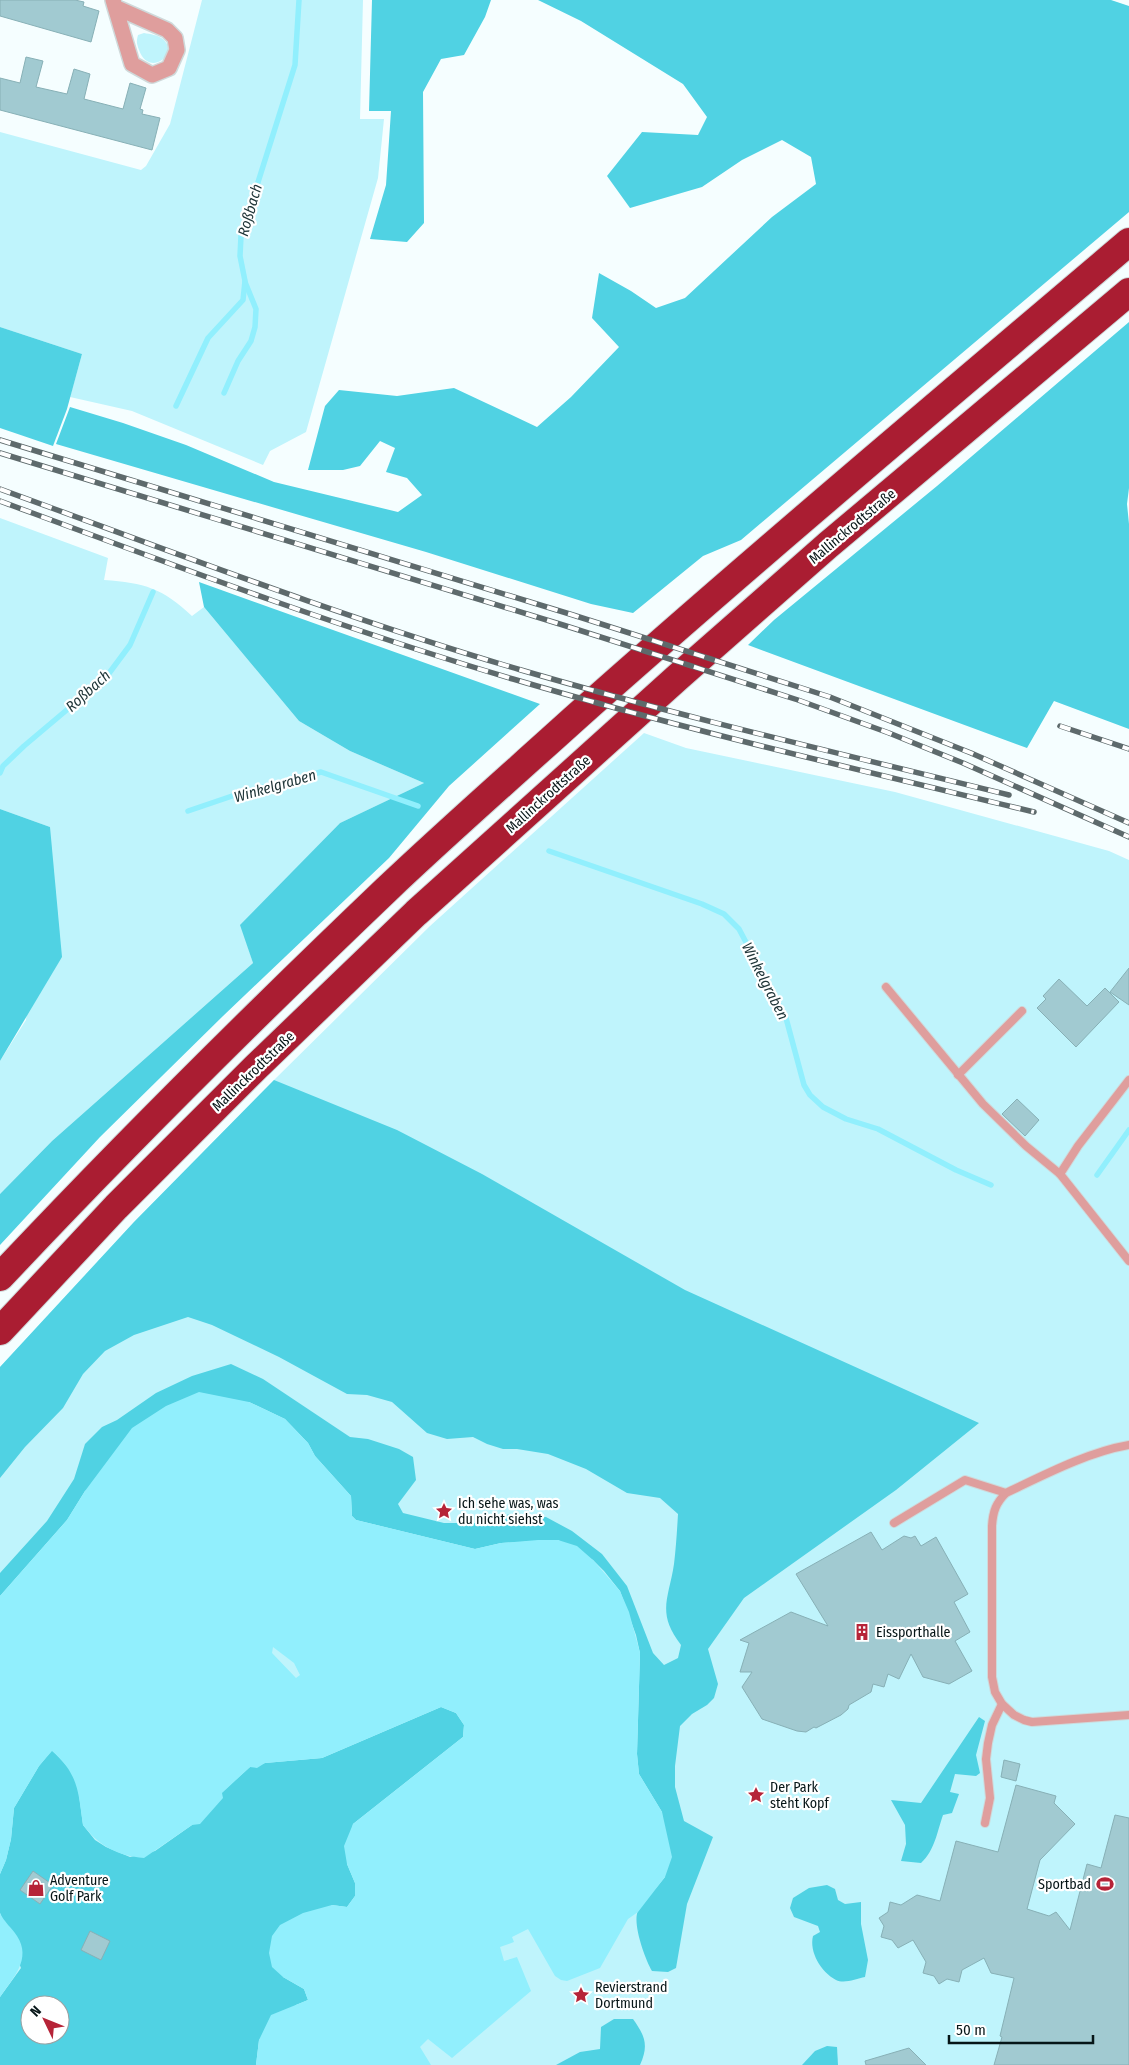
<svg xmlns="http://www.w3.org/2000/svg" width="1129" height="2065" font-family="'Fira Sans Condensed',sans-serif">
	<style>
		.green { fill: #bff4fc; fill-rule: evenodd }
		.forest { fill: #50d2e3; fill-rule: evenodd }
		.water { fill: #91effd; fill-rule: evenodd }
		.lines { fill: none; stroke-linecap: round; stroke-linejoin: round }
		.stream { stroke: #91effd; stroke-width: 5.5 }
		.building { fill: #a1cad1; stroke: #87b0b6 }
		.lane-casing { stroke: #cfd9da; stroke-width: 10 }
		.street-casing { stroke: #cfd9da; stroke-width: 18 }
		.highway-casing { stroke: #cfd9da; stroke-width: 30 }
		.lane { stroke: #df9e9d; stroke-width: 8 }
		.street { stroke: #df9e9d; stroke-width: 15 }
		.highway { stroke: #aa1d32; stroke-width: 28 }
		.rail-casing { stroke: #5e6a6c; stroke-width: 5.5 }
		.rail { stroke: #fff; stroke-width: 4; stroke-dasharray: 11; stroke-linecap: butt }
		.labels { text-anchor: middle; stroke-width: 4.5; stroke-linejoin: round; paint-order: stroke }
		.street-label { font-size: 14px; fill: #061517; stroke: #fff }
		.poi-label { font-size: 14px; fill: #061517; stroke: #fff; text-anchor: start }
		.water-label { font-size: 15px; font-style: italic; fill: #203639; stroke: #fff }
	</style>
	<rect width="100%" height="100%" fill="#f5feff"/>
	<g class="green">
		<path d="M202 0H363L360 119H384L378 178 306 432 270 451 263 465 132 411 70 397 82 354 0 327V132L141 170 146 166 170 124Z"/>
		<path d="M144 33C150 34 158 35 163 39 180 54 149 78 139 50 137 44 136 42 138 35Z"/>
		<path d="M0 518 108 558 104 580C145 583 162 588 192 616L204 607 299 721 350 751 424 783 340 823 241 925 253 963 52 1141 0 1194V1061L26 1020 50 827 0 809Z"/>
		<path d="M644 733 686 748 895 792 1109 851 1129 860V2065H0V1367L134 1222 274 1080 430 926ZM30 2005H60V2035H30Z"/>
	</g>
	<g class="forest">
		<path d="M372 0H491L485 17 464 55 441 59 423 92 424 223 407 242 370 239 386 185 391 111H369Z"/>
		<path d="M538 0H1111L1129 6V212L741 540 703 556 633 613 591 604 426 552 56 444 70 407 123 423 186 445 274 482 398 512 422 495 407 478 386 472 395 448 380 441 360 466 343 470H308L325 406 339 390 397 396 454 388 537 427 571 397 619 347 592 318 599 273 631 291 656 308 685 298 772 217 816 184 811 157 782 140 742 160 702 187 630 208 607 176 642 132 698 135 707 117 683 84 581 21Z"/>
		<path d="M1129 322V488L1127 504 1129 524V729L1054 701 1027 748 748 645 774 620 937 486Z"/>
		<path d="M0 327 82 354 67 409 53 446 0 428Z"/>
		<path d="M199 582 540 704 449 786 389 858 223 1016 100 1137 0 1245V1194L52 1141 253 963 240 925 340 823 424 783 350 751 299 721 204 607Z"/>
		<path d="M0 809 50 827 62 957 0 1061Z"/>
		<path d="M274 1080 397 1130 482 1174 685 1290 979 1423 896 1490 744 1598 708 1649 718 1684 714 1698 707 1705 692 1714 680 1726 675 1766V1787L684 1821 713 1837 687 1904 676 1968 668 1972 652 1971C645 1959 632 1923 638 1911 644 1901 657 1887 665 1877L662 1812 639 1774 637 1754 640 1653 636 1635 620 1591 604 1571 593 1560 558 1540 501 1543 475 1549 356 1520 352 1516 351 1496 315 1456 308 1443 285 1419 249 1402 85 1491 67 1520 0 1596V1573L47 1521 74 1479 85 1444 102 1427 117 1420 156 1393 192 1376 231 1364 263 1379 350 1437 368 1439 399 1449 413 1457 416 1480 398 1504 403 1513 444 1523H475L510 1514 546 1517 572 1531 602 1554 627 1586 653 1653 664 1665 678 1658 681 1645C656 1613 669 1598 674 1564 676 1548 677 1531 678 1514L660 1498 627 1493 586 1469 548 1454 517 1449H503L487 1444 473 1437 447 1439 427 1433 392 1402 367 1395 347 1394 279 1357 212 1325 188 1317 134 1335 105 1351 83 1374 63 1408 25 1447 0 1478V1367L134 1222Z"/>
		<path d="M441 1707 456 1713 464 1725 463 1737 353 1824 347 1864 355 1883V1896L347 1907 332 1905 283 1977 304 1989 308 2000 296 2005 259 2040 256 2065H0V1997L21 1968 0 1913V1874L6 1860 11 1839 14 1808 39 1766 52 1750 70 1769 78 1787 83 1825 95 1840 106 1847 130 1857 155 1851 192 1825 221 1793 250 1767 265 1763 322 1758ZM30 2005H60V2035H30Z"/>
		<path d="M979 1717 985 1721 976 1755 980 1773 976 1776 955 1774 950 1792 959 1794 952 1813 943 1815C937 1832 935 1850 921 1863L901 1861 906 1844 905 1825 891 1800 921 1803Z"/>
		<path d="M827 1885 835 1889 838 1900 845 1904 861 1902V1924L868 1960 865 1977C856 1979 844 1984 836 1980 821 1972 809 1952 813 1936L820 1932 818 1926 794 1917 790 1908 793 1898 809 1888Z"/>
		<path d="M614 2019H633C645 2036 649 2045 640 2065H556L580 2052 600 2049 601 2027Z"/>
		<path d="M827 2046 837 2047 838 2065H802L815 2051Z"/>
	</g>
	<g class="water">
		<path d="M199 1392 249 1402 285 1419 308 1443 315 1456 351 1496 352 1516 356 1520 475 1549 501 1543 538 1540H558L577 1546 593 1560 620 1591 629 1612 640 1653 637 1754 639 1774 662 1812 672 1857 665 1877 638 1912 628 1919 600 1968 567 1981 561 1980 555 1976 528 1929 512 1937 514 1942 500 1947 504 1961 517 1957 531 1991 452 2058 428 2039 420 2047 431 2065H256L259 2040 271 2015 308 2000 304 1989 283 1977 272 1967 269 1953 272 1936 280 1925 303 1913 332 1905 347 1907 355 1896V1883L347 1864 344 1846 353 1824 463 1737 464 1725 456 1713 441 1707 322 1758 265 1763 257 1768 250 1767 222 1793 223 1798 200 1824 192 1825 144 1858C118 1856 99 1846 83 1825 78 1791 79 1775 52 1751L39 1766 14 1808 11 1839 6 1860 0 1874V1596L67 1520 85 1491 132 1428 166 1406ZM273 1647 294 1663 300 1675 296 1678 272 1653Z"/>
		<path d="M0 1913C4 1922 12 1928 17 1936 32 1959 13 1978 0 1997Z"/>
	</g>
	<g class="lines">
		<g class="stream">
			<path d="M224 393 238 361 251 341 255 327 256 309 245 282"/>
			<path d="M176 406 208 338 243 300 245 281 240 256 241 236 295 65 299 0"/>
			<path d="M0 773 3 766 24 746 107 676 130 645 153 592"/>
			<path d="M188 811 241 793 321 772 418 806"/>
			<path d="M549 851 702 904 724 914 739 929 786 1018 804 1085 810 1095 823 1107 846 1119 878 1129 956 1170 991 1185"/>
			<path d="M1097 1175 1129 1130"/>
		</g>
	</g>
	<g class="building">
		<path d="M0 0H75L84 2 83 6 99 11 91 42 0 16Z"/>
		<path d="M26 57 43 61 36 87 67 94 74 69 90 74 84 99 123 109 130 83 146 88 140 109 143 110 142 114 160 118 152 150 0 110V78L20 83Z"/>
		<path d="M1129 968V1005L1110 992Z"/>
		<path d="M1059 979 1087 1006 1105 988 1119 1002 1076 1047 1037 1008 1046 999 1043 996Z"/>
		<path d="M1017 1099 1039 1120 1025 1136 1002 1114Z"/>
		<path d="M871 1532 882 1550 904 1536 911 1538 915 1536 921 1546 936 1537 968 1594 954 1602 970 1632 955 1641 972 1671 949 1684 923 1677 911 1654 899 1679 888 1674 884 1687 873 1684 871 1692 849 1705 848 1709 841 1715 816 1728 814 1727 806 1732 797 1731 762 1719 742 1687 752 1672H740L749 1643 740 1640 791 1612 828 1626 796 1574Z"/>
		<path d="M1004 1760 1020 1764 1016 1781 1001 1777Z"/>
		<path d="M1016 1785 1056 1796 1054 1803 1075 1824 1040 1860 1027 1909 1049 1916 1056 1912 1070 1930 1087 1864 1101 1868 1115 1815 1129 1818V2065H994L1002 2037 1000 2036 1014 1978 991 1973 984 1958 962 1970 959 1982 947 1979 939 1984 934 1976 923 1973 926 1962 913 1940 898 1948 892 1940 881 1937 884 1926 879 1918 888 1912 890 1902 901 1905 917 1895 940 1901 956 1841 998 1852Z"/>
		<path d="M33 1871 53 1885 40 1904 20 1890Z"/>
		<path d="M90 1931 110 1941 101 1960 81 1950Z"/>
		<path d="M909 2048 926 2065H866L865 2061Z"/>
	</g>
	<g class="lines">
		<g class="lane-casing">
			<g id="lane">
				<path d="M886 987 983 1104 1026 1146 1060 1174 1129 1261"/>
				<path d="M958 1075 1022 1011"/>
				<path d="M1060 1174 1078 1146 1129 1080"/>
				<path d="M1129 1445C1088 1452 1044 1475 1006 1493 996 1503 993 1511 992 1526V1677L995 1692 1002 1704 1014 1715 1024 1720 1032 1722 1129 1715"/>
				<path d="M894 1523 965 1480 1006 1493"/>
				<path d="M985 1823 990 1798 986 1759 988 1743 992 1725 1002 1704"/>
			</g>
		</g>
		<g class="street-casing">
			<path id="street" d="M113 0 115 7 132 64 152 75 169 68 177 50 175 38 167 30 115 7"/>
		</g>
		<g class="highway-casing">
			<g id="highway">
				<path d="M0 1277C125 1144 254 1016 386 890 447 832 511 776 574 719 756 557 943 400 1129 242"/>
				<path d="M0 1331 116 1207 256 1067 416 913 678 677 828 545 1129 292"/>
			</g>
		</g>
		<use href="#lane" class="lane"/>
		<use href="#street" class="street"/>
		<use href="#highway" class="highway"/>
		<g class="rail-casing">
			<g id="rail">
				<path d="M0 440 573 615 830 697 971 753 1129 823"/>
				<path d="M0 453 563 625 798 700 889 733 963 763 1129 837"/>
				<path d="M0 489C173 552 344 618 521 670 682 717 846 755 1009 795"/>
				<path d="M0 501C170 564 340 628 513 679 686 730 860 770 1034 812"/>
				<path d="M1060 726 1129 749"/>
			</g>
		</g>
		<use href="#rail" class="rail"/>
	</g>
	<defs>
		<g id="sight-bare" transform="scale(1.35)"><path d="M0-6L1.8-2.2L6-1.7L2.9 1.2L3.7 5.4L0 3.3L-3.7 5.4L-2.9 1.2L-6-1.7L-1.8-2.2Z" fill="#b62438" stroke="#fff" stroke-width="2.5" paint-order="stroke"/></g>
		<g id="building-bare" transform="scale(1.35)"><path d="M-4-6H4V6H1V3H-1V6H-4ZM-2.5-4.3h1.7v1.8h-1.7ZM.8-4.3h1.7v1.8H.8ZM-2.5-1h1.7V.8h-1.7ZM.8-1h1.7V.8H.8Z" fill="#b62438" stroke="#fff" stroke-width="2.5" paint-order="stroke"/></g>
		<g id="stadium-bare" transform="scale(1.35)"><path d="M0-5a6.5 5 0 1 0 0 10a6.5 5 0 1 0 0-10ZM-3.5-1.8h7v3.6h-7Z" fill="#b62438" stroke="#fff" stroke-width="2.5" paint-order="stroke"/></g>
		<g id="shop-bare" transform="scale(1.35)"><path d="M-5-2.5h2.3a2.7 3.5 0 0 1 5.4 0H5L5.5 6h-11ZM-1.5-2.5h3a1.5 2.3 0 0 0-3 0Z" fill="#b62438" stroke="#fff" stroke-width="2.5" paint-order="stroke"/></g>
	</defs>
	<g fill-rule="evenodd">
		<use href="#sight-bare" x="444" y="1511"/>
		<use href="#building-bare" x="862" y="1632"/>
		<use href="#sight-bare" x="756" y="1795"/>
		<use href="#stadium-bare" x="1105" y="1884"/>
		<use href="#shop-bare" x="36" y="1888"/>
		<use href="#sight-bare" x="581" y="1995"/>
	</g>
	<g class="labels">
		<g class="street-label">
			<text transform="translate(852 526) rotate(-40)" y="5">Mallinckrodtstraße</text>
			<text transform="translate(548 794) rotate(-42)" y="5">Mallinckrodtstraße</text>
			<text transform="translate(253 1071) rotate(-44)" y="5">Mallinckrodtstraße</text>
		</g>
		<g class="poi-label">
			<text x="458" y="1508">Ich sehe was, was<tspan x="458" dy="16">du nicht siehst</tspan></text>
			<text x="876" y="1637">Eissporthalle</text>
			<text x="770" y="1792">Der Park<tspan x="770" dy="16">steht Kopf</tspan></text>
			<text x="50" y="1885">Adventure<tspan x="50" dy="16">Golf Park</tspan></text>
			<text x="1091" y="1889" text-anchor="end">Sportbad</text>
			<text x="595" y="1992">Revierstrand<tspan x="595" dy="16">Dortmund</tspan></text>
		</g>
		<g class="water-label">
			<text transform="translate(250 210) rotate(-74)" y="5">Roßbach</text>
			<text transform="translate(88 691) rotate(-42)" y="5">Roßbach</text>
			<text transform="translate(275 786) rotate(-16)" y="5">Winkelgraben</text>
			<text transform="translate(765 981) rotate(63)" y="5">Winkelgraben</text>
		</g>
	</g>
	<g transform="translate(45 2020) rotate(313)"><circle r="24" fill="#ffffff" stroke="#9ba1a2"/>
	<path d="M0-4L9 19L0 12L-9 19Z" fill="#b62438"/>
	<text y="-8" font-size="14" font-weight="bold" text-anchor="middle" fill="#061517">N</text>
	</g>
	<path d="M949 2035v8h144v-8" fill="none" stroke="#061517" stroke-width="2.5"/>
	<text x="956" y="2035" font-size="15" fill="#061517" stroke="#ffffff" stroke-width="4" paint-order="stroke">50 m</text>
</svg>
